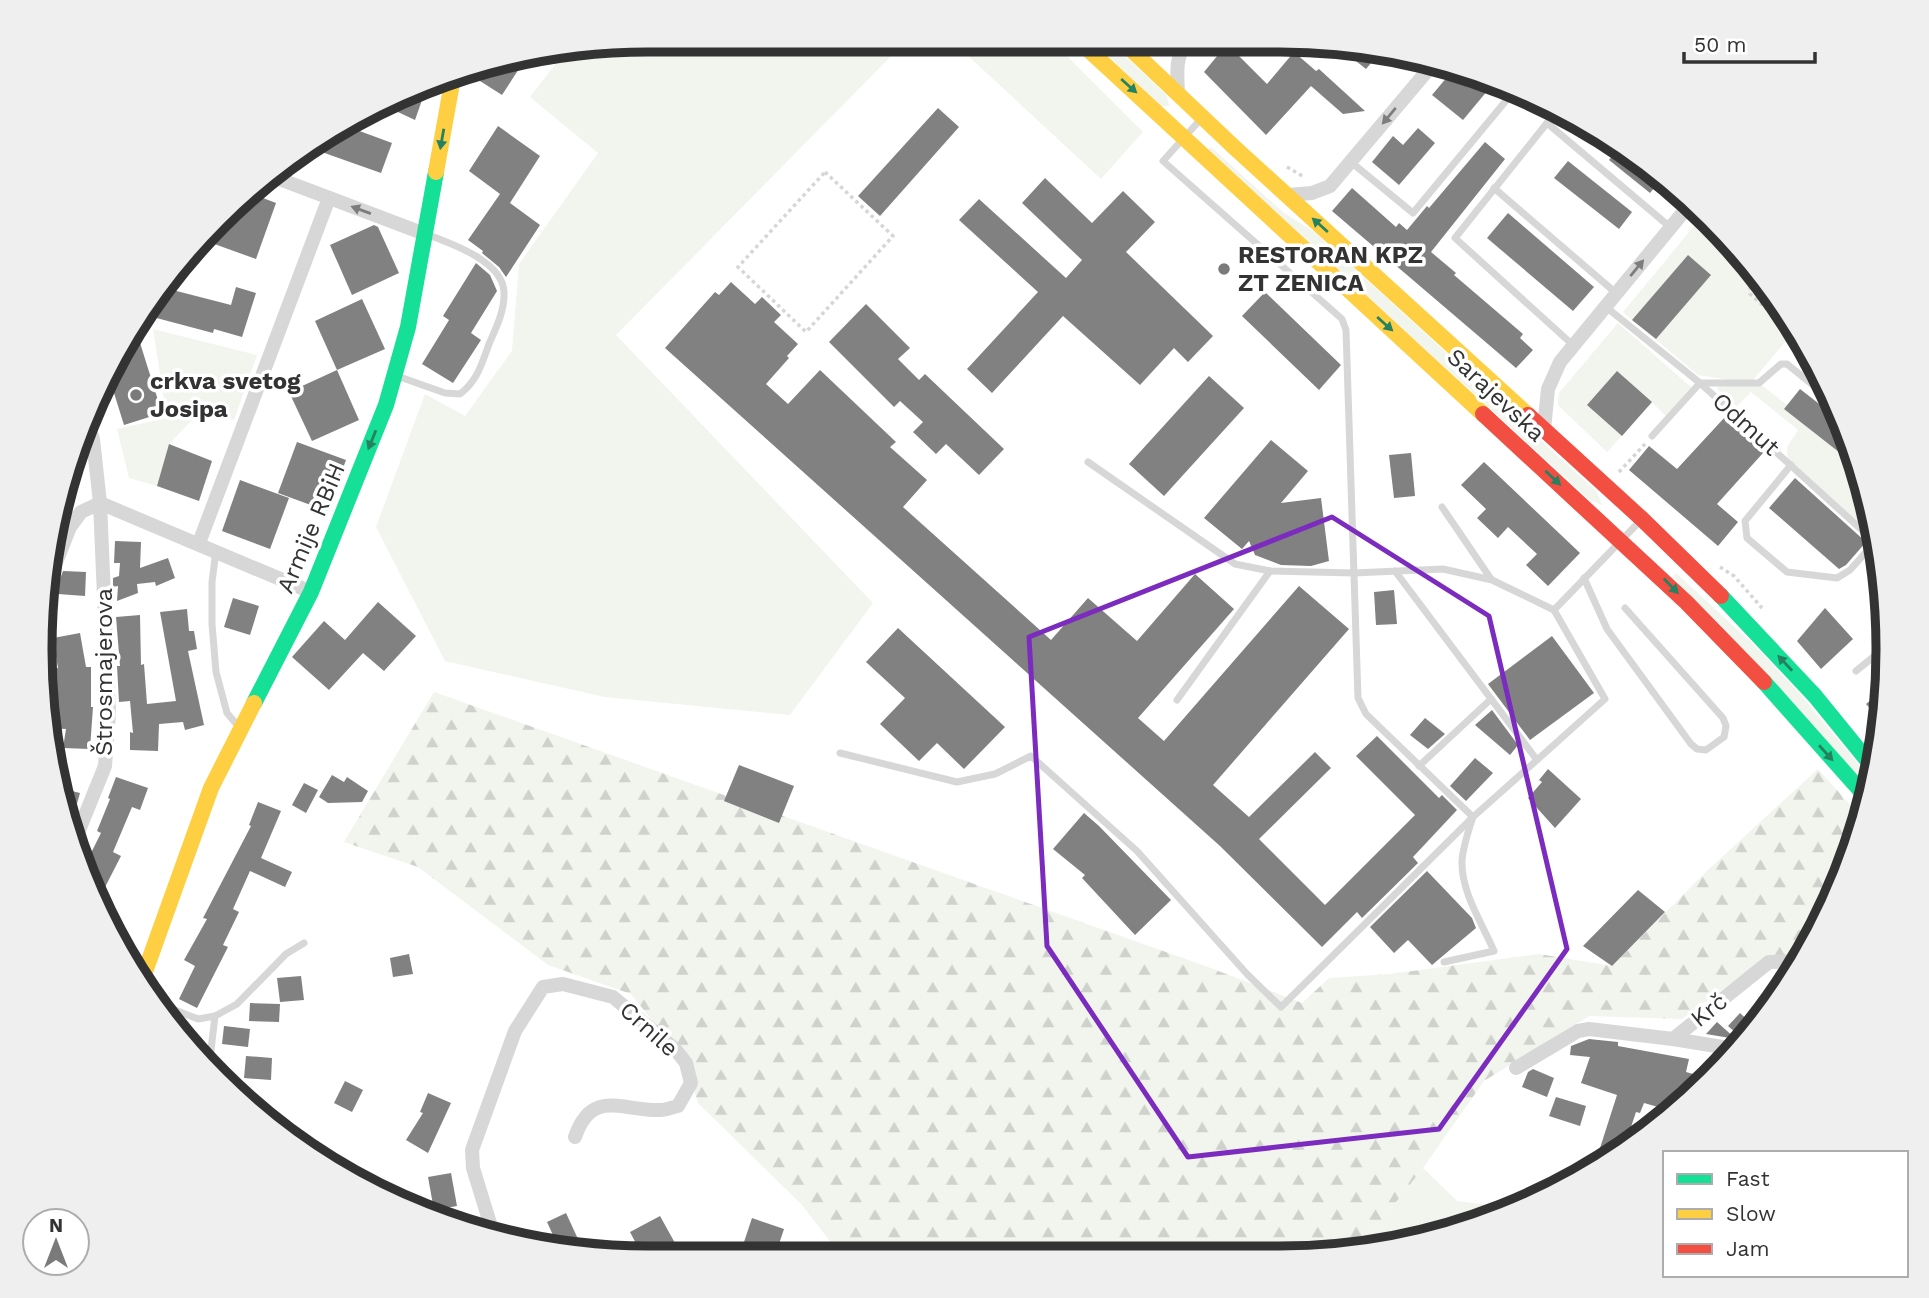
<svg xmlns="http://www.w3.org/2000/svg" width="1929" height="1298" font-family="'Work Sans',sans-serif">
	<style>
		.green { fill: #f1f5ed }
		.forest { fill: url(#forest-firs) }
		.building { fill: #818181 }
		.lines { fill: none; stroke-linecap: round; stroke-linejoin: round }
		.path { stroke: #d6d6d6; stroke-width: 3.5; stroke-dasharray: 3.5 3.5; stroke-linecap: butt }
		.lane { stroke: #d7d7d7; stroke-width: 7 }
		.street { stroke: #d7d7d7; stroke-width: 14 }
		.fast { stroke: #16e098; stroke-width: 16 }
		.slow { stroke: #ffcf43; stroke-width: 16 }
		.jam { stroke: #f24e42; stroke-width: 16 }
		.oneway { fill: #268160 }
		.oneway2 { fill: #7d7d7d }
		.marked { fill: none; stroke: #7b2cbf; stroke-width: 5; stroke-linejoin: round }
		.poi-dot { fill: #7a7a7a; stroke: #fff; stroke-width: 2.5 }
		.labels { text-anchor: middle; stroke-width: 7; stroke-linejoin: round; paint-order: stroke }
		.poi-label { font-size: 24px; font-weight: bold; fill: #333; stroke: #fff; text-anchor: start }
		.street-label { font-size: 24px; fill: #333; stroke: #fff }
		.rim { fill: none; stroke: #333; stroke-width: 9 }
	</style>
	<defs>
		<pattern id="forest-firs" width="22" height="20" patternUnits="userSpaceOnUse" patternTransform="scale(1.75)"><rect width="22" height="20" fill="#f1f5ed"/><path d="M5 1l3.5 6h-7zM16 11l3.5 6h-7z" fill="#cfd2cc"/></pattern>
	</defs>
	<rect width="100%" height="100%" fill="#fff"/>
	<g class="green">
		<path d="M649 40H907L616 335 873 603 790 715 605 697 445 661 376 527 425 394 465 416 512 351 519 264 598 153 530 97 563 54Z"/>
		<path d="M951 40H1051L1143 132 1101 179Z"/>
		<path d="M1092 40H1108L1167 96 1169 106H1161Z"/>
		<path d="M1211 147 1284 213 1315 232 1597 492 1602 505 1590 500 1208 150Z"/>
		<path d="M1704 214 1786 310 1796 329 1753 380 1736 381 1698 375 1623 312Z"/>
		<path d="M1618 323 1692 388 1667 417 1652 402 1607 452 1558 405 1559 393Z"/>
		<path d="M153 329 257 355 234 420 202 410 169 444 157 486 129 478 117 429 167 418Z"/>
		<path d="M1759 383 1787 405 1784 409 1857 465 1877 530 1878 539 1875 542 1791 465C1782 447 1789 446 1798 430L1751 392 1737 406 1717 389 1719 384Z"/>
		<path d="M1676 573 1750 641 1801 695 1873 782 1870 790 1673 577Z"/>
		<path d="M1423 1168 1457 1201 1511 1208 1513 1211 1399 1246 1358 1250Z"/>
	</g>
	<path class="forest" d="M434 692 1208 967 1302 1003 1329 978 1390 974 1539 954 1612 966 1709 869 1818 769 1862 818 1843 882 1803 956 1766 958 1682 1019 1589 1016 1484 1081 1423 1168 1358 1250 1280 1258H843L801 1204 698 1103 686 1063 631 994 548 965 418 867 344 842Z"/>
	<g class="building">
		<path d="M1227 44 1267 84 1294 52 1316 71 1319 69 1365 111 1343 114 1311 86 1266 135 1204 72Z"/>
		<path d="M1337 46 1368 49 1382 50 1366 69Z"/>
		<path d="M524 61 502 95 480 81 488 67Z"/>
		<path d="M1453 70 1493 84 1463 120 1432 95Z"/>
		<path d="M427 86 415 120 385 106 411 94Z"/>
		<path d="M938 108 959 127 880 216 858 196Z"/>
		<path d="M346 126 392 143 381 173 316 150 321 138Z"/>
		<path d="M498 126 540 156 510 203 540 225 506 277 499 267 482 253 483 251 468 240 500 194 469 171Z"/>
		<path d="M1418 128 1435 143 1399 185 1372 162 1393 136 1403 145Z"/>
		<path d="M1485 142 1505 159 1431 252 1456 273 1454 275 1523 334 1520 338 1533 350 1516 368 1332 211 1352 188 1396 227 1399 223 1407 230 1427 206 1429 208Z"/>
		<path d="M1616 151 1659 182 1650 193 1609 160Z"/>
		<path d="M1568 161 1632 212 1619 229 1554 178Z"/>
		<path d="M1045 178 1092 223 1123 191 1155 222 1126 252 1213 336 1188 362 1174 348 1140 385 1063 316 992 393 967 369 1038 292 959 220 979 199 1066 278 1082 260 1022 203Z"/>
		<path d="M255 195 276 203 256 259 206 241Z"/>
		<path d="M1508 213 1594 287 1573 311 1487 238Z"/>
		<path d="M1714 222 1740 255 1735 260 1704 234Z"/>
		<path d="M374 225 378 227 399 273 352 295 330 245Z"/>
		<path d="M1688 255 1711 275 1656 339 1632 320Z"/>
		<path d="M476 263 490 275 497 291 471 333 481 340 453 383 422 364 449 320 443 316Z"/>
		<path d="M731 282 755 304 762 297 781 315 774 322 798 344 787 356 789 358 766 384 788 404 820 370 896 442 890 447 927 480 903 507 1051 640 1088 598 1137 641 1195 574 1234 609 1138 718 1164 741 1299 586 1349 629 1213 785 1249 817 1315 752 1331 768 1259 839 1325 905 1415 815 1356 756 1377 736 1439 798 1442 795 1457 810 1413 857 1418 863 1362 918 1357 912 1322 947 1220 846 665 348 715 292 719 295Z"/>
		<path d="M161 287 231 305 236 287 256 293 242 337 214 329 213 333 149 316 150 307Z"/>
		<path d="M1265 292 1341 365 1319 390 1242 316Z"/>
		<path d="M362 299 385 349 337 370 315 321Z"/>
		<path d="M866 304 910 348 898 359 919 380 925 374 1004 449 979 475 946 444 936 454 913 432 923 422 900 401 894 407 829 342Z"/>
		<path d="M136 330 162 413 124 425 109 377Z"/>
		<path d="M337 370 359 420 312 441 289 392Z"/>
		<path d="M1617 371 1652 402 1622 436 1587 405Z"/>
		<path d="M1209 376 1244 408 1164 496 1129 464Z"/>
		<path d="M1800 389 1845 424 1858 467 1784 409Z"/>
		<path d="M1725 417 1763 453 1717 504 1738 522 1718 546 1629 470 1649 446 1677 469Z"/>
		<path d="M1271 440 1308 471 1281 503 1321 498 1329 561 1311 566 1281 565 1255 555 1249 541 1242 549 1204 518Z"/>
		<path d="M297 442 346 460 327 511 278 493Z"/>
		<path d="M169 444 212 461 199 501 157 486Z"/>
		<path d="M1411 453 1415 496 1394 498 1389 455Z"/>
		<path d="M1484 462 1580 553 1548 586 1526 565 1537 554 1508 527 1498 538 1477 518 1486 509 1461 485Z"/>
		<path d="M1795 478 1866 542 1846 565 1839 569 1769 508Z"/>
		<path d="M240 480 289 498 270 549 222 531Z"/>
		<path d="M115 541 141 542 140 568 168 558 175 578 156 586 155 582 137 584 138 593 117 601 118 586 113 587V578L119 576 120 563H114Z"/>
		<path d="M63 571 86 572 85 596 58 594V584Z"/>
		<path d="M1394 590 1397 624 1376 625 1374 592Z"/>
		<path d="M233 598 259 606 250 635 224 627Z"/>
		<path d="M378 602 416 636 384 671 363 653 329 690 292 657 324 621 345 640Z"/>
		<path d="M1825 608 1853 639 1821 669 1797 641Z"/>
		<path d="M187 609 189 631H194L197 649 188 651 204 725 185 730 183 722 159 724 158 751 130 750V732L133 733 130 701 119 702 117 666H120L116 617 140 615 141 665 144 664 147 704 176 701 160 612Z"/>
		<path d="M898 628 1005 727 964 769 937 743 919 761 880 724 905 698 866 662Z"/>
		<path d="M80 633 86 667H91V707H93L90 749 63 748 66 729 49 728 45 668H58L53 638Z"/>
		<path d="M1552 636 1594 693 1530 740 1488 684Z"/>
		<path d="M1885 688 1882 722 1866 704Z"/>
		<path d="M1492 710 1518 745 1510 755 1475 725Z"/>
		<path d="M1425 718 1445 734 1428 749 1410 735Z"/>
		<path d="M1475 758 1493 773 1466 801 1450 786Z"/>
		<path d="M739 765 794 786 779 823 724 801Z"/>
		<path d="M1548 769 1581 799 1555 828 1528 798 1542 782 1539 780Z"/>
		<path d="M332 775 344 782 347 777 368 791 362 802 328 803 319 797Z"/>
		<path d="M116 777 148 788 140 810 132 807 113 852 121 856 100 897 87 861 101 833 97 831 110 799 108 798Z"/>
		<path d="M304 783 318 790 306 813 292 805Z"/>
		<path d="M60 788 80 793 72 821 65 803Z"/>
		<path d="M258 802 281 811 261 858 292 872 285 887 250 871 233 909 239 912 223 945 228 947 197 1008 179 999 195 966 184 960 207 919 203 918 251 826 249 825Z"/>
		<path d="M1084 813 1099 826 1171 900 1135 935 1082 878 1085 875 1053 849Z"/>
		<path d="M1427 871 1472 918 1476 928 1432 965 1408 940 1394 953 1370 927Z"/>
		<path d="M1638 890 1665 912 1612 966 1583 946Z"/>
		<path d="M409 954 413 974 393 977 390 958Z"/>
		<path d="M301 976 304 1000 280 1002 277 978Z"/>
		<path d="M250 1003 280 1004 279 1022 249 1021Z"/>
		<path d="M1740 1013 1754 1026 1743 1039 1728 1026Z"/>
		<path d="M1717 1022 1736 1039 1706 1034Z"/>
		<path d="M224 1026 250 1029 248 1047 222 1044Z"/>
		<path d="M1589 1039 1618 1042V1046L1689 1059 1686 1072 1711 1079 1672 1111 1644 1103 1640 1113 1636 1112 1623 1151 1619 1154 1600 1148 1617 1095 1581 1083 1590 1057 1570 1055 1571 1046Z"/>
		<path d="M246 1056 272 1058 271 1080 244 1078Z"/>
		<path d="M1533 1069 1554 1078 1547 1097 1522 1087 1528 1072Z"/>
		<path d="M345 1081 363 1090 352 1112 334 1103Z"/>
		<path d="M428 1093 451 1103 428 1153 406 1140 423 1113 420 1112Z"/>
		<path d="M1556 1097 1586 1106 1580 1126 1549 1116Z"/>
		<path d="M451 1173 457 1206 434 1210 428 1177Z"/>
		<path d="M566 1213 578 1239 559 1248 547 1222Z"/>
		<path d="M660 1216 675 1243 647 1258 643 1257 630 1232Z"/>
		<path d="M752 1218 784 1229 776 1253 744 1242Z"/>
	</g>
	<g class="lines">
		<g class="path">
			<path d="M1287 167 1304 177"/>
			<path d="M825 172 893 236 806 332 738 267Z"/>
			<path d="M1756 274 1750 283V294L1796 335 1803 360"/>
			<path d="M1619 472 1645 444"/>
			<path d="M1720 567 1734 576 1762 608"/>
		</g>
		<g class="lane">
			<path d="M1300 42 1305 48"/>
			<path d="M1539 100 1555 113 1547 123 1670 227"/>
			<path d="M1200 120 1163 161 1342 319 1346 330 1358 698 1366 714 1473 817C1468 832 1463 846 1462 861 1461 892 1482 923 1494 951L1444 962"/>
			<path d="M1547 123 1455 238 1574 346"/>
			<path d="M1351 162 1413 213 1514 91"/>
			<path d="M1494 188 1616 293"/>
			<path d="M1606 307 1700 383H1759L1781 364H1787L1835 403"/>
			<path d="M397 376 445 393 460 394C477 381 482 364 489 344 496 328 505 310 504 292 503 261 450 243 426 234"/>
			<path d="M1652 436 1700 383 1875 542 1878 539"/>
			<path d="M1088 462 1235 564 1270 571 1354 573 1443 569 1492 580 1554 610 1605 699 1537 760 1395 571"/>
			<path d="M1791 465 1745 521 1747 538 1787 572 1837 578 1850 570 1875 542"/>
			<path d="M1442 507 1491 579"/>
			<path d="M216 551 212 582V624L216 672 227 713 238 726"/>
			<path d="M1584 578 1607 629 1691 744 1697 749 1706 750 1724 737 1726 726 1723 718 1625 608"/>
			<path d="M1554 610 1641 520"/>
			<path d="M1856 671 1888 645"/>
			<path d="M1177 700 1270 571"/>
			<path d="M840 753 957 782 995 774 1031 756 1137 851 1247 974 1281 1007 1473 817 1537 760"/>
			<path d="M1419 766 1491 699"/>
			<path d="M162 1005 198 1019 215 1016 237 1004 286 954 304 943"/>
			<path d="M209 1067 215 1016"/>
		</g>
		<g class="street">
			<path d="M1178 92C1177 72 1175 56 1188 40"/>
			<path d="M274 177 425 234"/>
			<path d="M1288 195 1312 193 1330 186 1433 64"/>
			<path d="M86 417 93 439 100 503 311 592"/>
			<path d="M1544 429 1548 389 1560 362 1690 204"/>
			<path d="M199 543 329 198"/>
			<path d="M48 583 70 527 81 512 100 503 109 713 105 766 77 835"/>
			<path d="M1735 1049 1673 1039 1769 962 1800 961"/>
			<path d="M1516 1068 1578 1031 1589 1029 1673 1039"/>
			<path d="M493 1233 473 1168 472 1150 515 1031 543 987 563 984 613 997 675 1049 686 1063 691 1083 678 1106C673 1107 666 1110 661 1110 624 1112 592 1087 575 1137"/>
		</g>
		<g class="fast">
			<path d="M1721 596 1815 696 1876 771"/>
			<path d="M1764 682 1868 799"/>
			<path d="M254 703 311 592 386 405 408 327 436 172"/>
		</g>
		<g class="slow">
			<path d="M1078 40 1483 414"/>
			<path d="M1121 40 1235 148 1528 415"/>
			<path d="M436 172 454 72"/>
			<path d="M142 980 211 788 254 703"/>
		</g>
		<g class="jam">
			<path d="M1483 414 1686 602 1764 682"/>
			<path d="M1528 415 1642 519 1721 596"/>
		</g>
	</g>
	<defs><path id="oneway-solid" d="M-6-.8H1V-3.2L6.5 0L1 3.2V.8H-6Z" transform="scale(1.75)"/></defs>
	<g class="oneway">
		<use href="#oneway-solid" transform="translate(1129 86) rotate(42)"/>
		<use href="#oneway-solid" transform="translate(442 139) rotate(100)"/>
		<use href="#oneway-solid" transform="translate(1320 225) rotate(-138)"/>
		<use href="#oneway-solid" transform="translate(1385 324) rotate(42)"/>
		<use href="#oneway-solid" transform="translate(372 440) rotate(112)"/>
		<use href="#oneway-solid" transform="translate(1553 478) rotate(43)"/>
		<use href="#oneway-solid" transform="translate(1671 586) rotate(46)"/>
		<use href="#oneway-solid" transform="translate(1785 663) rotate(-133)"/>
		<use href="#oneway-solid" transform="translate(1826 753) rotate(48)"/>
	</g>
	<g class="oneway2">
		<use href="#oneway-solid" transform="translate(1389 116) rotate(130)"/>
		<use href="#oneway-solid" transform="translate(361 210) rotate(-160)"/>
		<use href="#oneway-solid" transform="translate(1637 268) rotate(-51)"/>
	</g>
	<path class="marked" d="M1332 517 1489 616 1567 949 1439 1129 1188 1157 1047 946 1029 637Z"/>
	<g class="poi-dot">
		<circle cx="1224" cy="269" r="7"/>
		<circle cx="136" cy="395" r="7"/>
	</g>
	<g class="labels">
		<g class="poi-label">
			<text x="1238" y="263">RESTORAN KPZ<tspan x="1238" dy="28">ZT ZENICA</tspan></text>
			<text x="150" y="389">crkva svetog<tspan x="150" dy="28">Josipa</tspan></text>
		</g>
		<g class="street-label">
			<text transform="translate(1496 395) rotate(43)" y="8">Sarajevska</text>
			<text transform="translate(1746 424) rotate(42)" y="8">Odmut</text>
			<text transform="translate(311 528) rotate(-67)" y="8">Armije RBiH</text>
			<text transform="translate(104 672) rotate(-90)" y="8">Štrosmajerova</text>
			<text transform="translate(1709 1010) rotate(-39)" y="8">Krč</text>
			<text transform="translate(649 1029) rotate(42)" y="8">Crnile</text>
		</g>
	</g>
	<path d="M0 0H1929V1298H0ZM648 52H1280A596 596 0 0 1 1876 648V650A596 596 0 0 1 1280 1246H648A596 596 0 0 1 52 650V648A596 596 0 0 1 648 52Z" fill="#efefef" fill-rule="evenodd"/>
	<path class="rim" d="M648 52H1280A596 596 0 0 1 1876 648V650A596 596 0 0 1 1280 1246H648A596 596 0 0 1 52 650V648A596 596 0 0 1 648 52Z"/>
	<rect x="1663" y="1151" width="245" height="126" fill="#ffffff" stroke="#adadad" stroke-width="2"/>
	<rect x="1677" y="1174" width="35" height="10" fill="#16e098" stroke="#adadad" stroke-width="2"/>
	<text x="1726" y="1186" font-size="21" fill="#333333">Fast</text>
	<rect x="1677" y="1209" width="35" height="10" fill="#ffcf43" stroke="#adadad" stroke-width="2"/>
	<text x="1726" y="1221" font-size="21" fill="#333333">Slow</text>
	<rect x="1677" y="1244" width="35" height="10" fill="#f24e42" stroke="#adadad" stroke-width="2"/>
	<text x="1726" y="1256" font-size="21" fill="#333333">Jam</text>
	<g transform="translate(56 1242)"><circle r="33" fill="#ffffff" stroke="#adadad" stroke-width="2"/>
	<path d="M0-5L12 26L0 18L-12 26Z" fill="#7a7a7a"/>
	<text y="-10" font-size="19" font-weight="bold" text-anchor="middle" fill="#333333">N</text>
	</g>
	<path d="M1684 52v10h131v-10" fill="none" stroke="#333333" stroke-width="3.5"/>
	<text x="1694" y="52" font-size="21" fill="#333333" stroke="#ffffff" stroke-width="5" paint-order="stroke">50 m</text>
</svg>
